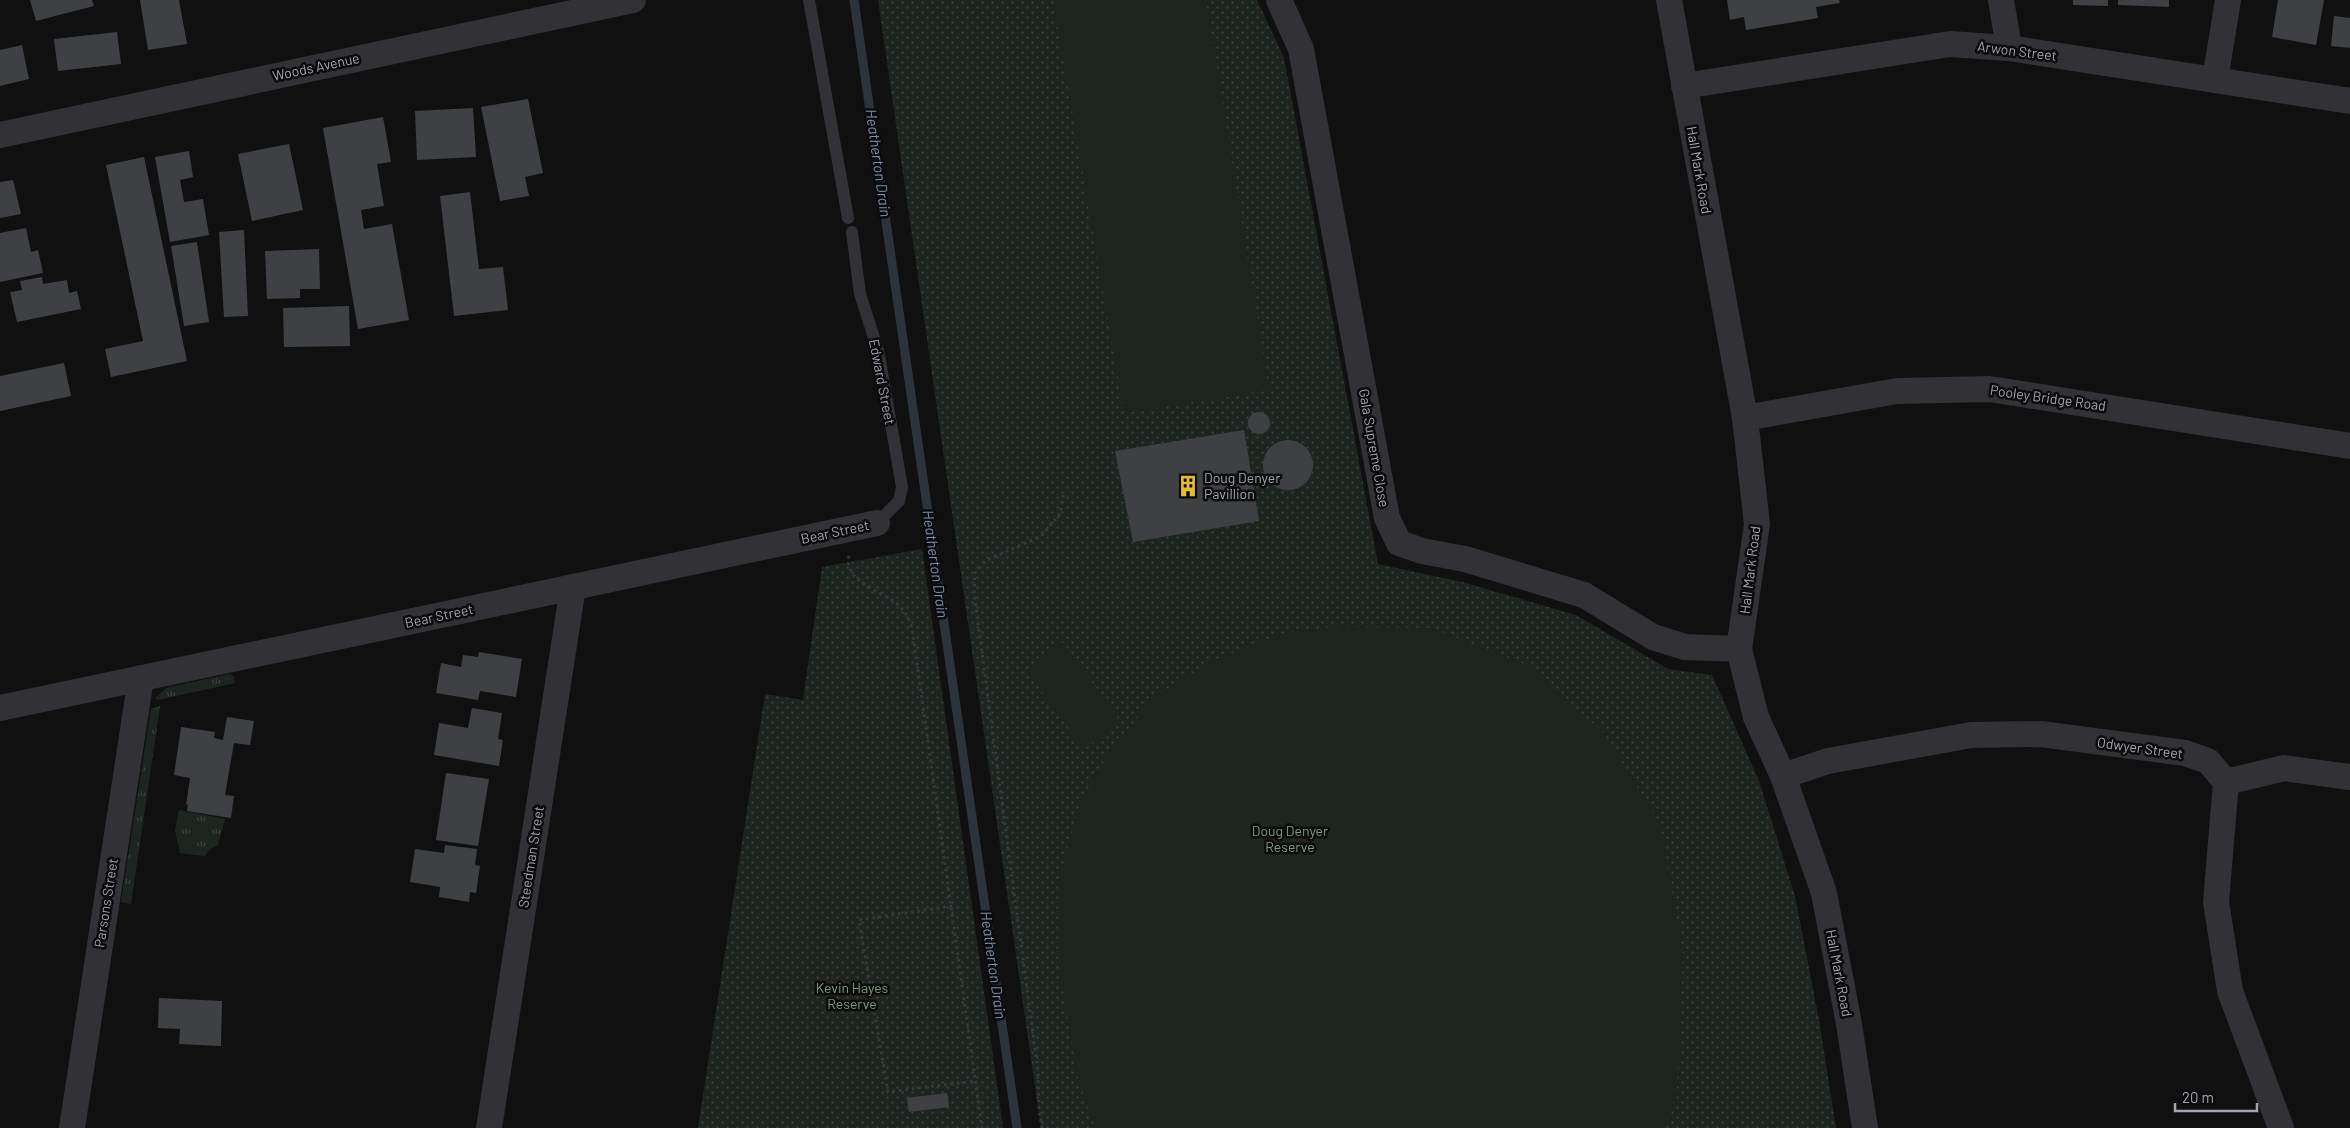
<svg xmlns="http://www.w3.org/2000/svg" width="2350" height="1128" font-family="Barlow,sans-serif">
	<style>
		.grass { fill: url(#grass-tufts) }
		.park { fill: url(#park-dots) }
		.pitch { fill: #1e2520 }
		.lines { fill: none; stroke-linecap: round; stroke-linejoin: round }
		.stream { stroke: #2c333b; stroke-width: 9 }
		.building { fill: #3f4044 }
		.path { stroke: #37383d; stroke-width: 3; stroke-dasharray: 2.5 4; stroke-linecap: butt }
		.lane { stroke: #313136; stroke-width: 12 }
		.street { stroke: #313136; stroke-width: 26 }
		.labels { text-anchor: middle; stroke-width: 5; stroke-linejoin: round; paint-order: stroke }
		.street-label { font-size: 14px; fill: #a2a5b1; stroke: #0b0b0c }
		.poi-label { font-size: 14px; fill: #a2a5b1; stroke: #0b0b0c; text-anchor: start }
		.park-label { font-size: 14px; fill: #799b7f; stroke: #0b0b0c }
		.water-label { font-size: 15px; font-style: italic; fill: #7a8fab; stroke: #0b0b0c }
	</style>
	<defs>
		<pattern id="grass-tufts" width="24" height="20" patternUnits="userSpaceOnUse" patternTransform="scale(1.25)"><rect width="24" height="20" fill="#1e2520"/><path d="M3 7l-1-3M5 7V3M7 7l1-3M15 17l-1-3M17 17v-4M19 17l1-3" fill="none" stroke="#3c423e"/></pattern>
		<pattern id="park-dots" width="8" height="8" patternUnits="userSpaceOnUse" patternTransform="scale(1.25)"><rect width="8" height="8" fill="#1e2520"/><path d="M2 2h.1M6 6h.1" fill="none" stroke="#3c423e" stroke-width="1.8" stroke-linecap="round"/></pattern>
	</defs>
	<rect width="100%" height="100%" fill="#101011"/>
	<g class="grass">
		<path d="M230 674 234 677 235 683 158 700 155 698 166 688Z"/>
		<path d="M160 706 131 904 121 902 151 709Z"/>
		<path d="M179 810 225 819 218 845 210 849 205 856 180 853 175 830Z"/>
	</g>
	<g class="park">
		<path d="M878 0H1257L1284 58 1378 564 1462 582 1576 615 1668 669 1712 675 1759 781 1795 896 1819 1020 1836 1128H1041Z"/>
		<path d="M922 549 1003 1128H698L765 694 803 700 822 567Z"/>
	</g>
	<g class="pitch">
		<path d="M1053 0H1206L1269 390 1124 413Z"/>
		<path d="M1334 627 1431 628 1526 665 1603 732 1660 824 1683 953 1677 1087 1666 1128H1095L1077 1075 1058 957V883L1082 799 1114 745 1157 695 1212 661 1284 633Z"/>
		<path d="M1063 642 1121 723 1084 749 1026 670Z"/>
	</g>
	<g class="lines">
		<path class="stream" d="M854 0 1017 1128"/>
	</g>
	<g class="building">
		<path d="M30 0H92L94 6 36 21Z"/>
		<path d="M140 0H179L187 44 148 50Z"/>
		<path d="M1727 0H1839L1840 3 1816 7 1818 18 1746 30 1744 17 1730 20Z"/>
		<path d="M2073 0H2108V6L2073 5Z"/>
		<path d="M2118 0H2169V7L2118 5Z"/>
		<path d="M2278 0H2324L2316 45 2272 37Z"/>
		<path d="M2334 16 2350 18V48L2331 46Z"/>
		<path d="M117 32 121 64 58 71 54 39Z"/>
		<path d="M22 45 29 79 0 86V50Z"/>
		<path d="M528 99 543 173 525 177 529 196 500 201 481 107Z"/>
		<path d="M473 108 476 157 417 160 415 111Z"/>
		<path d="M383 117 391 162 377 164 384 206 361 210 364 229 392 224 409 320 358 329 323 128Z"/>
		<path d="M289 144 303 210 252 221 238 154Z"/>
		<path d="M189 151 193 177 180 180 184 202 203 199 209 235 170 242 155 157Z"/>
		<path d="M144 157 187 361 111 377 105 349 143 341 106 165Z"/>
		<path d="M13 180 21 214 0 218V182Z"/>
		<path d="M470 192 479 269 503 267 508 310 454 316 440 196Z"/>
		<path d="M26 228 31 252 38 250 43 273 0 282V233Z"/>
		<path d="M244 230 248 316 224 317 219 232Z"/>
		<path d="M197 242 209 322 184 326 171 246Z"/>
		<path d="M319 249 320 289H300V298L267 299 265 251Z"/>
		<path d="M42 277 43 284 67 280 69 293 77 291 81 309 17 322 10 292 22 290 20 281Z"/>
		<path d="M349 306 350 346 284 347 283 308Z"/>
		<path d="M64 363 71 396 0 411V376Z"/>
		<circle cx="1259" cy="423" r="11"/>
		<path d="M1244 430 1259 521 1133 542 1115 451Z"/>
		<circle cx="1288" cy="465" r="25"/>
		<path d="M479 652 522 659 516 697 480 691 478 700 436 693 441 663 461 667 463 655 478 657Z"/>
		<path d="M472 708 502 713 498 739 503 740 499 766 434 755 439 723 468 728Z"/>
		<path d="M227 717 254 721 250 745 234 743 225 795 234 796 231 818 187 811 188 804 186 805 190 778 174 775 181 727 215 732 214 738 223 740Z"/>
		<path d="M446 773 489 779 478 846 436 840Z"/>
		<path d="M445 845 477 849 475 865 480 866 476 893 470 892 469 902 439 897 440 887 410 882 415 849 444 853Z"/>
		<path d="M159 998 222 1001 221 1046 179 1044 180 1029 158 1028Z"/>
		<path d="M947 1093 949 1107 909 1112 907 1098Z"/>
	</g>
	<g class="lines">
		<g class="path">
			<path d="M849 556C843 582 883 591 898 605 906 612 909 619 912 628L982 1128"/>
			<path d="M952 906 859 920 888 1092 975 1081"/>
			<path d="M1042 1128 1039 1109 1038 1071 974 593 975 573 985 561 1041 536 1060 514 1064 492"/>
		</g>
		<g class="lane">
			<path d="M809 0 848 218"/>
			<path d="M852 232 860 294 878 350 902 487 899 501 877 523"/>
		</g>
		<g class="street">
			<path d="M1279 0 1301 49 1387 518 1399 543 1422 551 1465 559 1584 595 1653 637 1685 647 1739 649"/>
			<path d="M1669 0 1745 418 1757 524 1739 649 1756 717 1783 776 1824 893 1849 1024 1865 1128"/>
			<path d="M2001 0 2009 48"/>
			<path d="M2215 80 2228 0"/>
			<path d="M1684 86 1950 44 2009 48 2350 101"/>
			<path d="M0 135 633 0"/>
			<path d="M1745 418 1897 391 1990 389 2350 446"/>
			<path d="M0 708 877 523"/>
			<path d="M1783 776 1828 761 1971 735 2041 734 2185 753 2208 761 2226 782 2216 902 2230 991 2281 1128"/>
			<path d="M2226 782 2284 768 2350 777"/>
			<path d="M72 1128 141 678"/>
			<path d="M489 1128 573 587"/>
		</g>
	</g>
	<defs>
		<g id="building-bare" transform="scale(1.725)"><path d="M-4-6H4V6H1V3H-1V6H-4ZM-2.5-4.3h1.7v1.8h-1.7ZM.8-4.3h1.7v1.8H.8ZM-2.5-1h1.7V.8h-1.7ZM.8-1h1.7V.8H.8Z" fill="#e6bd32" stroke="#0b0b0c" stroke-width="2.5" paint-order="stroke"/></g>
	</defs>
	<g fill-rule="evenodd">
		<use href="#building-bare" x="1188" y="486"/>
	</g>
	<g class="labels">
		<g class="street-label">
			<text transform="translate(2017 51) rotate(7)" y="5">Arwon Street</text>
			<text transform="translate(316 67) rotate(-12)" y="5">Woods Avenue</text>
			<text transform="translate(1699 170) rotate(80)" y="5">Hall Mark Road</text>
			<text transform="translate(882 382) rotate(79)" y="5">Edward Street</text>
			<text transform="translate(2048 398) rotate(8)" y="5">Pooley Bridge Road</text>
			<text transform="translate(1374 448) rotate(80)" y="5">Gala Supreme Close</text>
			<text transform="translate(835 532) rotate(-12)" y="5">Bear Street</text>
			<text transform="translate(1750 570) rotate(-83)" y="5">Hall Mark Road</text>
			<text transform="translate(439 616) rotate(-12)" y="5">Bear Street</text>
			<text transform="translate(2140 748) rotate(8)" y="5">Odwyer Street</text>
			<text transform="translate(531 857) rotate(-81)" y="5">Steedman Street</text>
			<text transform="translate(106 903) rotate(-81)" y="5">Parsons Street</text>
			<text transform="translate(1839 973) rotate(79)" y="5">Hall Mark Road</text>
		</g>
		<g class="poi-label">
			<text x="1204" y="483">Doug Denyer<tspan x="1204" dy="16">Pavillion</tspan></text>
		</g>
		<g class="park-label">
			<text x="1290" y="836">Doug Denyer<tspan x="1290" dy="16">Reserve</tspan></text>
			<text x="852" y="993">Kevin Hayes<tspan x="852" dy="16">Reserve</tspan></text>
		</g>
		<g class="water-label">
			<text transform="translate(878 163) rotate(82)" y="5">Heatherton Drain</text>
			<text transform="translate(935 564) rotate(82)" y="5">Heatherton Drain</text>
			<text transform="translate(993 965) rotate(82)" y="5">Heatherton Drain</text>
		</g>
	</g>
	<path d="M2175 1103v8h82v-8" fill="none" stroke="#a2a5b1" stroke-width="2.5"/>
	<text x="2182" y="1103" font-size="15" fill="#a2a5b1" stroke="#0b0b0c" stroke-width="4" paint-order="stroke">20 m</text>
</svg>
